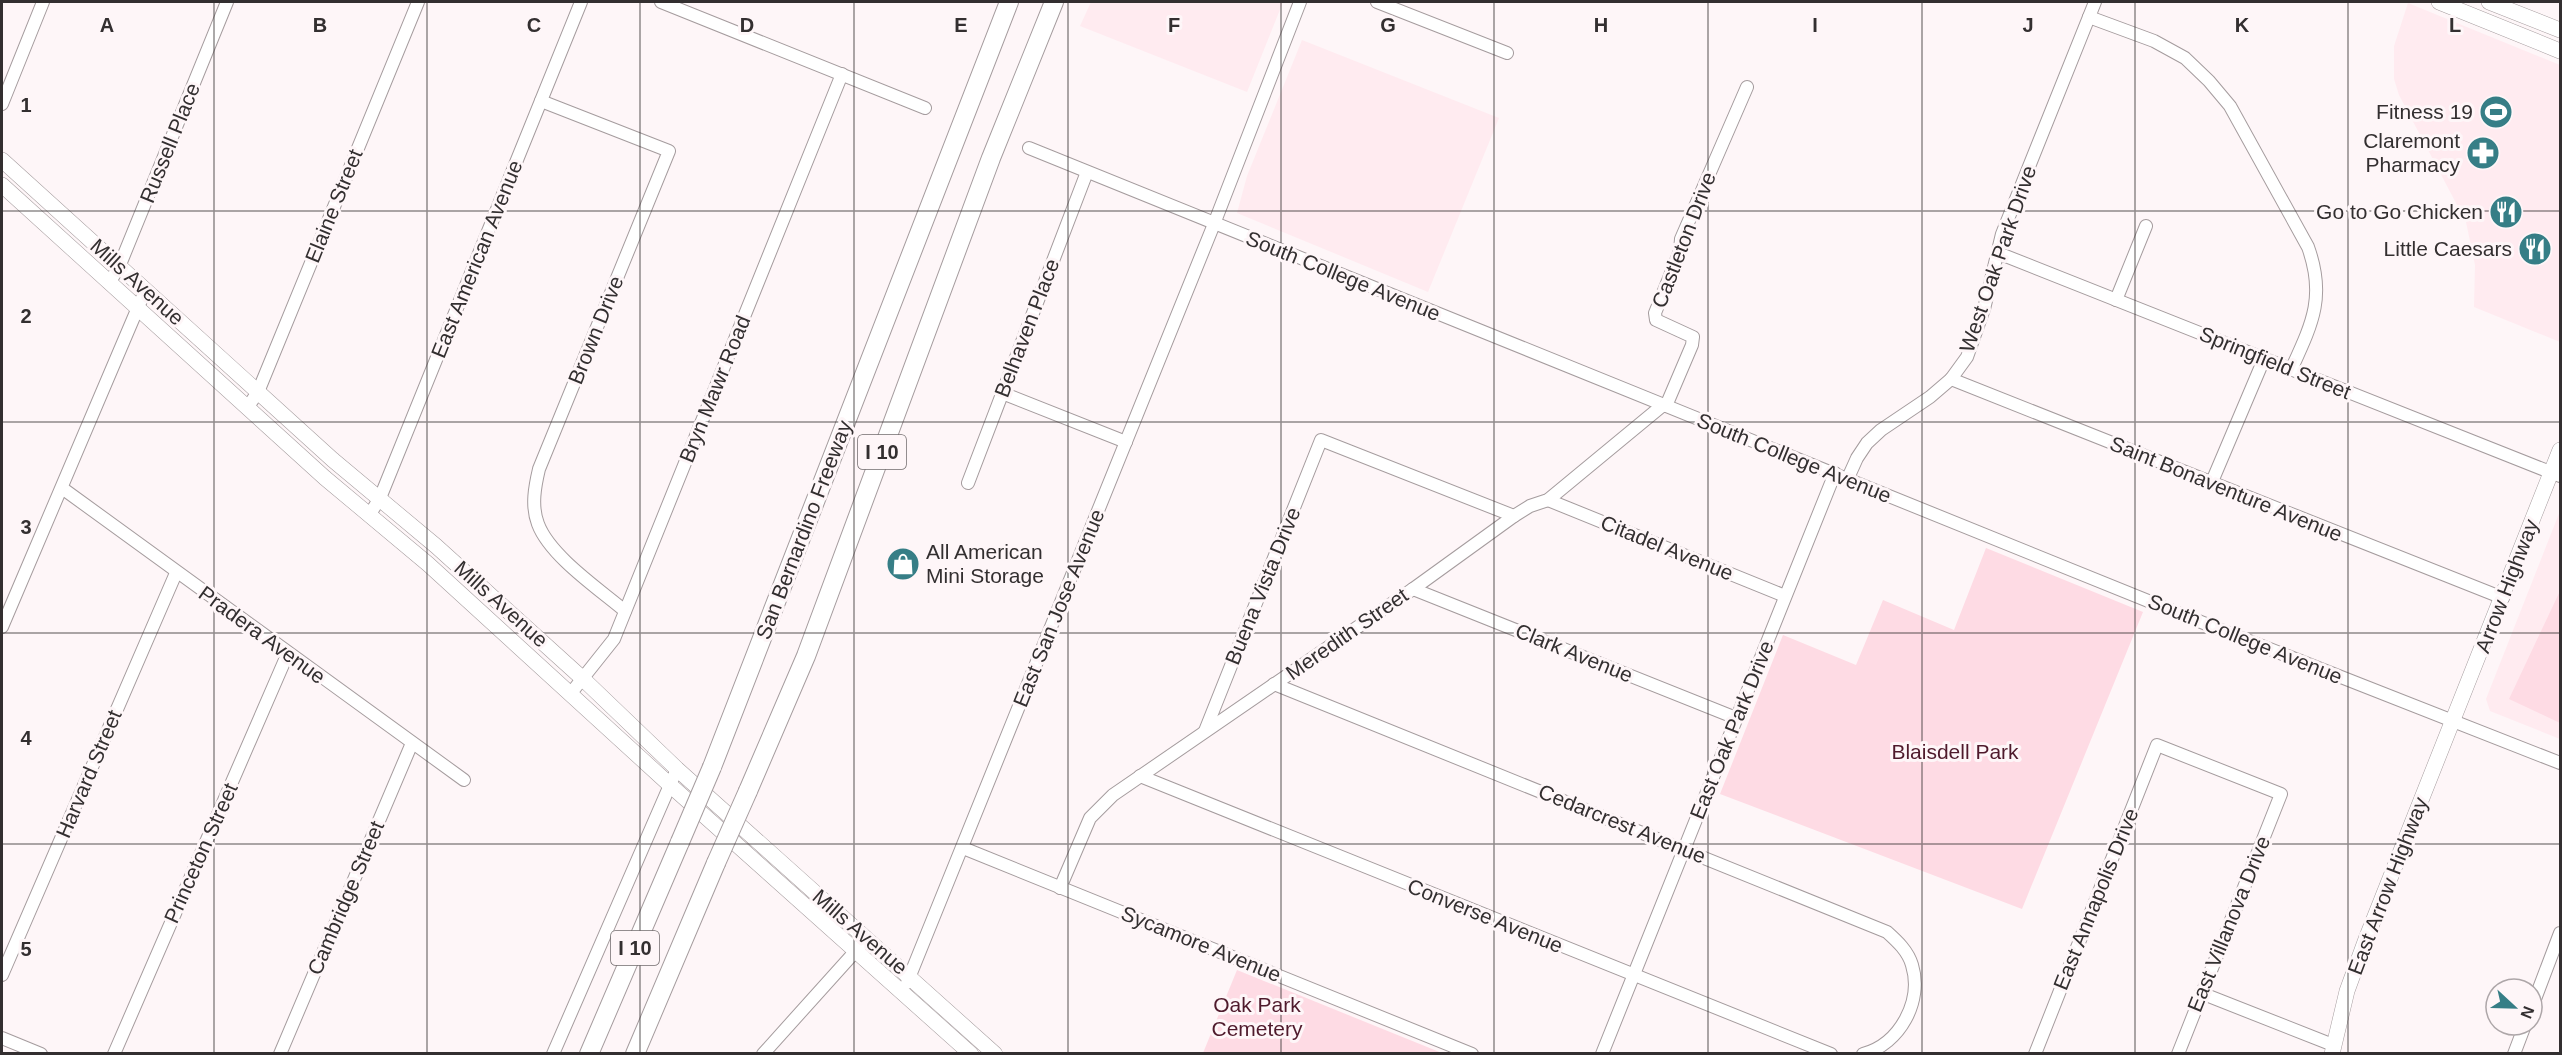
<svg xmlns="http://www.w3.org/2000/svg" width="2562" height="1055" font-family="Helvetica,sans-serif">
	<style>
		.built { fill: #ffebf0 }
		.green { fill: #fedbe4 }
		.lines { fill: none; stroke-linecap: round; stroke-linejoin: round }
		.minor-casing { stroke: #a59c9e; stroke-width: 14 }
		.major-casing { stroke: #a59c9e; stroke-width: 16 }
		.highway-casing { stroke: #a59c9e; stroke-width: 20 }
		.minor { stroke: #fff; stroke-width: 12 }
		.major { stroke: #fff; stroke-width: 15 }
		.highway { stroke: #fff; stroke-width: 18 }
		.highway-bridge-casing { stroke: #a59c9e; stroke-width: 20; stroke-linecap: butt }
		.highway-bridge { stroke: #fff; stroke-width: 18 }
		.grid { fill: none; stroke: #332f30; stroke-width: 1.5; stroke-opacity: 0.55 }
		.labels { text-anchor: middle; stroke-width: 6; stroke-linejoin: round; paint-order: stroke }
		.shield { fill: #fef6f8; stroke: #706b6c; stroke-width: 1.5 }
		.shield-label { font-size: 20px; font-weight: bold; fill: #332f30 }
		.poi-label { font-size: 21px; fill: #332f30; stroke: #fef6f8; text-anchor: end }
		.street-label { font-size: 21px; fill: #332f30; stroke: #fef6f8 }
		.park-label { font-size: 21px; fill: #4f1a2c; stroke: #fef6f8 }
		.grid-label { font-size: 20px; text-anchor: middle; font-weight: bold; fill: #332f30; stroke: #fef6f8; stroke-width: 6; stroke-linejoin: round; paint-order: stroke }
	</style>
	<rect width="100%" height="100%" fill="#fef6f8"/>
	<g class="built">
		<path d="M1091 2H1283L1247 92 1080 26Z"/>
		<path d="M2408 3 2560 65V342L2474 307 2475 265 2466 222 2399 95 2394 79V46Z"/>
		<path d="M1302 40 1499 118 1428 292 1237 213 1247 176Z"/>
		<path d="M2560 511V739L2490 711 2486 699Z"/>
	</g>
	<g class="green">
		<path d="M1986 548 2143 612 2022 909 1720 794 1783 635 1856 665 1883 600 1954 630Z"/>
		<path d="M2560 591V723L2509 699Z"/>
		<path d="M1237 970 1442 1053H1203Z"/>
	</g>
	<g class="lines">
		<g class="minor-casing">
			<g id="minor">
				<path d="M661 2 925 108"/>
				<path d="M1377 2 1507 53"/>
				<path d="M2089 17 2154 41 2185 58 2209 81 2230 106 2308 247C2326 297 2312 324 2291 370"/>
				<path d="M541 101 669 151 539 469C535 486 531 506 538 524 550 556 599 589 625 611"/>
				<path d="M2 104 43 2"/>
				<path d="M1029 148 2173 611 2560 763"/>
				<path d="M1998 253 2560 476"/>
				<path d="M109 283 119 267 227 2"/>
				<path d="M2116 300 2146 226"/>
				<path d="M1951 379 2503 598"/>
				<path d="M1002 393 1126 442"/>
				<path d="M1666 406 1692 345 1693 337 1656 320 1655 313 1680 251 1681 239 1747 87"/>
				<path d="M247 408 258 392 418 2"/>
				<path d="M1848 478 1857 458 1867 443 1881 430 1930 397 1951 379 1967 357 1984 309 2002 234 2095 2"/>
				<path d="M968 483 1087 172"/>
				<path d="M2211 484 2264 359"/>
				<path d="M62 488 464 780"/>
				<path d="M1548 500 1785 596"/>
				<path d="M370 514 380 498 581 2"/>
				<path d="M1413 589 1736 718"/>
				<path d="M2 627 145 291"/>
				<path d="M1274 684 1887 932C1897 941 1908 951 1912 965 1923 1001 1900 1044 1863 1054"/>
				<path d="M571 693 614 639 842 74"/>
				<path d="M1205 731 1321 440 1514 516"/>
				<path d="M1140 776 1831 1054"/>
				<path d="M963 848 1472 1054"/>
				<path d="M1060 888 1090 818 1113 795 1413 589 1514 516 1530 506 1548 500 1663 405"/>
				<path d="M2 975 176 573"/>
				<path d="M907 983 1214 224 1300 2"/>
				<path d="M2201 993 2333 1045"/>
				<path d="M2532 1007 2560 933"/>
				<path d="M2 1038 41 1054"/>
				<path d="M114 1054 288 653"/>
				<path d="M280 1054 412 743"/>
				<path d="M553 1054 677 769"/>
				<path d="M763 1054 862 944"/>
				<path d="M1602 1054 1835 473"/>
				<path d="M2035 1054 2157 745 2281 794 2178 1054"/>
				<path d="M2514 1054 2525 1025"/>
			</g>
		</g>
		<g class="major-casing">
			<g id="major">
				<path d="M2439 2 2560 51"/>
				<path d="M2489 2 2560 30"/>
				<path d="M2 160 333 460 436 546 582 678 677 769 995 1054"/>
				<path d="M2 185 325 478 428 564 670 785 971 1054"/>
				<path d="M2332 1054 2347 991 2366 939 2560 450"/>
			</g>
		</g>
		<g class="highway-casing">
			<g id="highway">
				<path d="M712 767 1009 2"/>
				<path d="M748 791 806 656 991 158 1054 2"/>
				<path d="M589 1054 680 842"/>
				<path d="M635 1054 716 863"/>
			</g>
		</g>
		<use href="#minor" class="minor"/>
		<use href="#major" class="major"/>
		<use href="#highway" class="highway"/>
		<g class="highway-bridge-casing">
			<g id="highway-bridge">
				<path d="M680 842 712 767"/>
				<path d="M716 863 748 791"/>
			</g>
		</g>
		<use href="#highway-bridge" class="highway-bridge"/>
	</g>
	<path class="grid" d="M214 2V1054M427 2V1054M640 2V1054M854 2V1054M1068 2V1054M1281 2V1054M1494 2V1054M1708 2V1054M1922 2V1054M2135 2V1054M2348 2V1054M2 211H2560M2 422H2560M2 633H2560M2 844H2560"/>
	<defs>
		<g id="stadium-disc" transform="scale(1.725)"><circle r="9.5" fill="#367e86" stroke="#fef6f8"/><path d="M0-5a6.5 5 0 1 0 0 10a6.5 5 0 1 0 0-10ZM-3.5-1.8h7v3.6h-7Z" fill="#fff"/></g>
		<g id="pharmacy-disc" transform="scale(1.725)"><circle r="9.5" fill="#367e86" stroke="#fef6f8"/><path d="M-2-6h4v4h4v4h-4v4h-4v-4h-4v-4h4Z" fill="#fff"/></g>
		<g id="restaurant-disc" transform="scale(1.725)"><circle r="9.5" fill="#367e86" stroke="#fef6f8"/><path d="M-5-6h1v4h1v-4h1v4h1v-4h1v5L-1.5 .5V6h-2V.5L-5-1ZM5-6V6H3V1.5H1.5Q1.5-4 5-6Z" fill="#fff"/></g>
		<g id="shop-disc" transform="scale(1.725)"><circle r="9.5" fill="#367e86" stroke="#fef6f8"/><path d="M-5-2.5h2.3a2.7 3.5 0 0 1 5.4 0H5L5.5 6h-11ZM-1.5-2.5h3a1.5 2.3 0 0 0-3 0Z" fill="#fff"/></g>
	</defs>
	<g fill-rule="evenodd">
		<use href="#stadium-disc" x="2496" y="112"/>
		<use href="#pharmacy-disc" x="2483" y="153"/>
		<use href="#restaurant-disc" x="2506" y="212"/>
		<use href="#restaurant-disc" x="2535" y="249"/>
		<use href="#shop-disc" x="903" y="564"/>
	</g>
	<g class="labels">
		<g class="shield">
			<rect x="858" y="435" width="48" height="34" rx="4.5"/>
			<rect x="611" y="931" width="48" height="34" rx="4.5"/>
		</g>
		<g class="shield-label">
			<text x="882" y="459">I 10</text>
			<text x="635" y="955">I 10</text>
		</g>
		<g class="poi-label">
			<text x="2473" y="119">Fitness 19</text>
			<text x="2460" y="148">Claremont<tspan x="2460" dy="24">Pharmacy</tspan></text>
			<text x="2483" y="219">Go to Go Chicken</text>
			<text x="2512" y="256">Little Caesars</text>
			<text x="926" y="559" text-anchor="start">All American<tspan x="926" dy="24">Mini Storage</tspan></text>
		</g>
		<g class="street-label">
			<text transform="translate(170 143) rotate(-68)" y="7">Russell Place</text>
			<text transform="translate(334 206) rotate(-68)" y="7">Elaine Street</text>
			<text transform="translate(1684 240) rotate(-69)" y="7">Castleton Drive</text>
			<text transform="translate(477 259) rotate(-68)" y="7">East American Avenue</text>
			<text transform="translate(1998 259) rotate(-71)" y="7">West Oak Park Drive</text>
			<text transform="translate(1343 276) rotate(22)" y="7">South College Avenue</text>
			<text transform="translate(137 282) rotate(42)" y="7">Mills Avenue</text>
			<text transform="translate(1027 328) rotate(-69)" y="7">Belhaven Place</text>
			<text transform="translate(596 330) rotate(-68)" y="7">Brown Drive</text>
			<text transform="translate(2275 363) rotate(22)" y="7">Springfield Street</text>
			<text transform="translate(715 389) rotate(-68)" y="7">Bryn Mawr Road</text>
			<text transform="translate(1794 458) rotate(22)" y="7">South College Avenue</text>
			<text transform="translate(2226 489) rotate(22)" y="7">Saint Bonaventure Avenue</text>
			<text transform="translate(804 530) rotate(-69)" y="7">San Bernardino Freeway</text>
			<text transform="translate(1667 548) rotate(22)" y="7">Citadel Avenue</text>
			<text transform="translate(1263 586) rotate(-68)" y="7">Buena Vista Drive</text>
			<text transform="translate(2507 586) rotate(-69)" y="7">Arrow Highway</text>
			<text transform="translate(501 604) rotate(42)" y="7">Mills Avenue</text>
			<text transform="translate(1059 608) rotate(-68)" y="7">East San Jose Avenue</text>
			<text transform="translate(1347 634) rotate(-35)" y="7">Meredith Street</text>
			<text transform="translate(262 635) rotate(36)" y="7">Pradera Avenue</text>
			<text transform="translate(2245 639) rotate(22)" y="7">South College Avenue</text>
			<text transform="translate(1574 653) rotate(22)" y="7">Clark Avenue</text>
			<text transform="translate(1732 730) rotate(-68)" y="7">East Oak Park Drive</text>
			<text transform="translate(89 774) rotate(-67)" y="7">Harvard Street</text>
			<text transform="translate(1622 824) rotate(22)" y="7">Cedarcrest Avenue</text>
			<text transform="translate(201 853) rotate(-66)" y="7">Princeton Street</text>
			<text transform="translate(2388 886) rotate(-69)" y="7">East Arrow Highway</text>
			<text transform="translate(346 898) rotate(-67)" y="7">Cambridge Street</text>
			<text transform="translate(2096 899) rotate(-68)" y="7">East Annapolis Drive</text>
			<text transform="translate(1485 916) rotate(22)" y="7">Converse Avenue</text>
			<text transform="translate(2229 924) rotate(-68)" y="7">East Villanova Drive</text>
			<text transform="translate(860 932) rotate(41)" y="7">Mills Avenue</text>
			<text transform="translate(1201 944) rotate(22)" y="7">Sycamore Avenue</text>
		</g>
		<g class="park-label">
			<text x="1955" y="759">Blaisdell Park</text>
			<text x="1257" y="1012">Oak Park<tspan x="1257" dy="24">Cemetery</tspan></text>
		</g>
	</g>
	<g class="grid-label">
		<text x="107" y="32">A</text>
		<text x="320" y="32">B</text>
		<text x="534" y="32">C</text>
		<text x="747" y="32">D</text>
		<text x="961" y="32">E</text>
		<text x="1174" y="32">F</text>
		<text x="1388" y="32">G</text>
		<text x="1601" y="32">H</text>
		<text x="1815" y="32">I</text>
		<text x="2028" y="32">J</text>
		<text x="2242" y="32">K</text>
		<text x="2455" y="32">L</text>
		<text x="26" y="112">1</text>
		<text x="26" y="323">2</text>
		<text x="26" y="534">3</text>
		<text x="26" y="745">4</text>
		<text x="26" y="956">5</text>
	</g>
	<rect width="2562" height="1055" fill="none" stroke="#332f30" stroke-width="6"/>
	<g transform="translate(2514 1007) rotate(112)"><circle r="28" fill="#fef6f8" stroke="#ada6a8" stroke-width="1.5"/>
	<path d="M0-4.5L10 22L0 15L-10 22Z" fill="#367e86"/>
	<text y="-9" font-size="16" font-weight="bold" text-anchor="middle" fill="#332f30">N</text>
	</g>
</svg>
